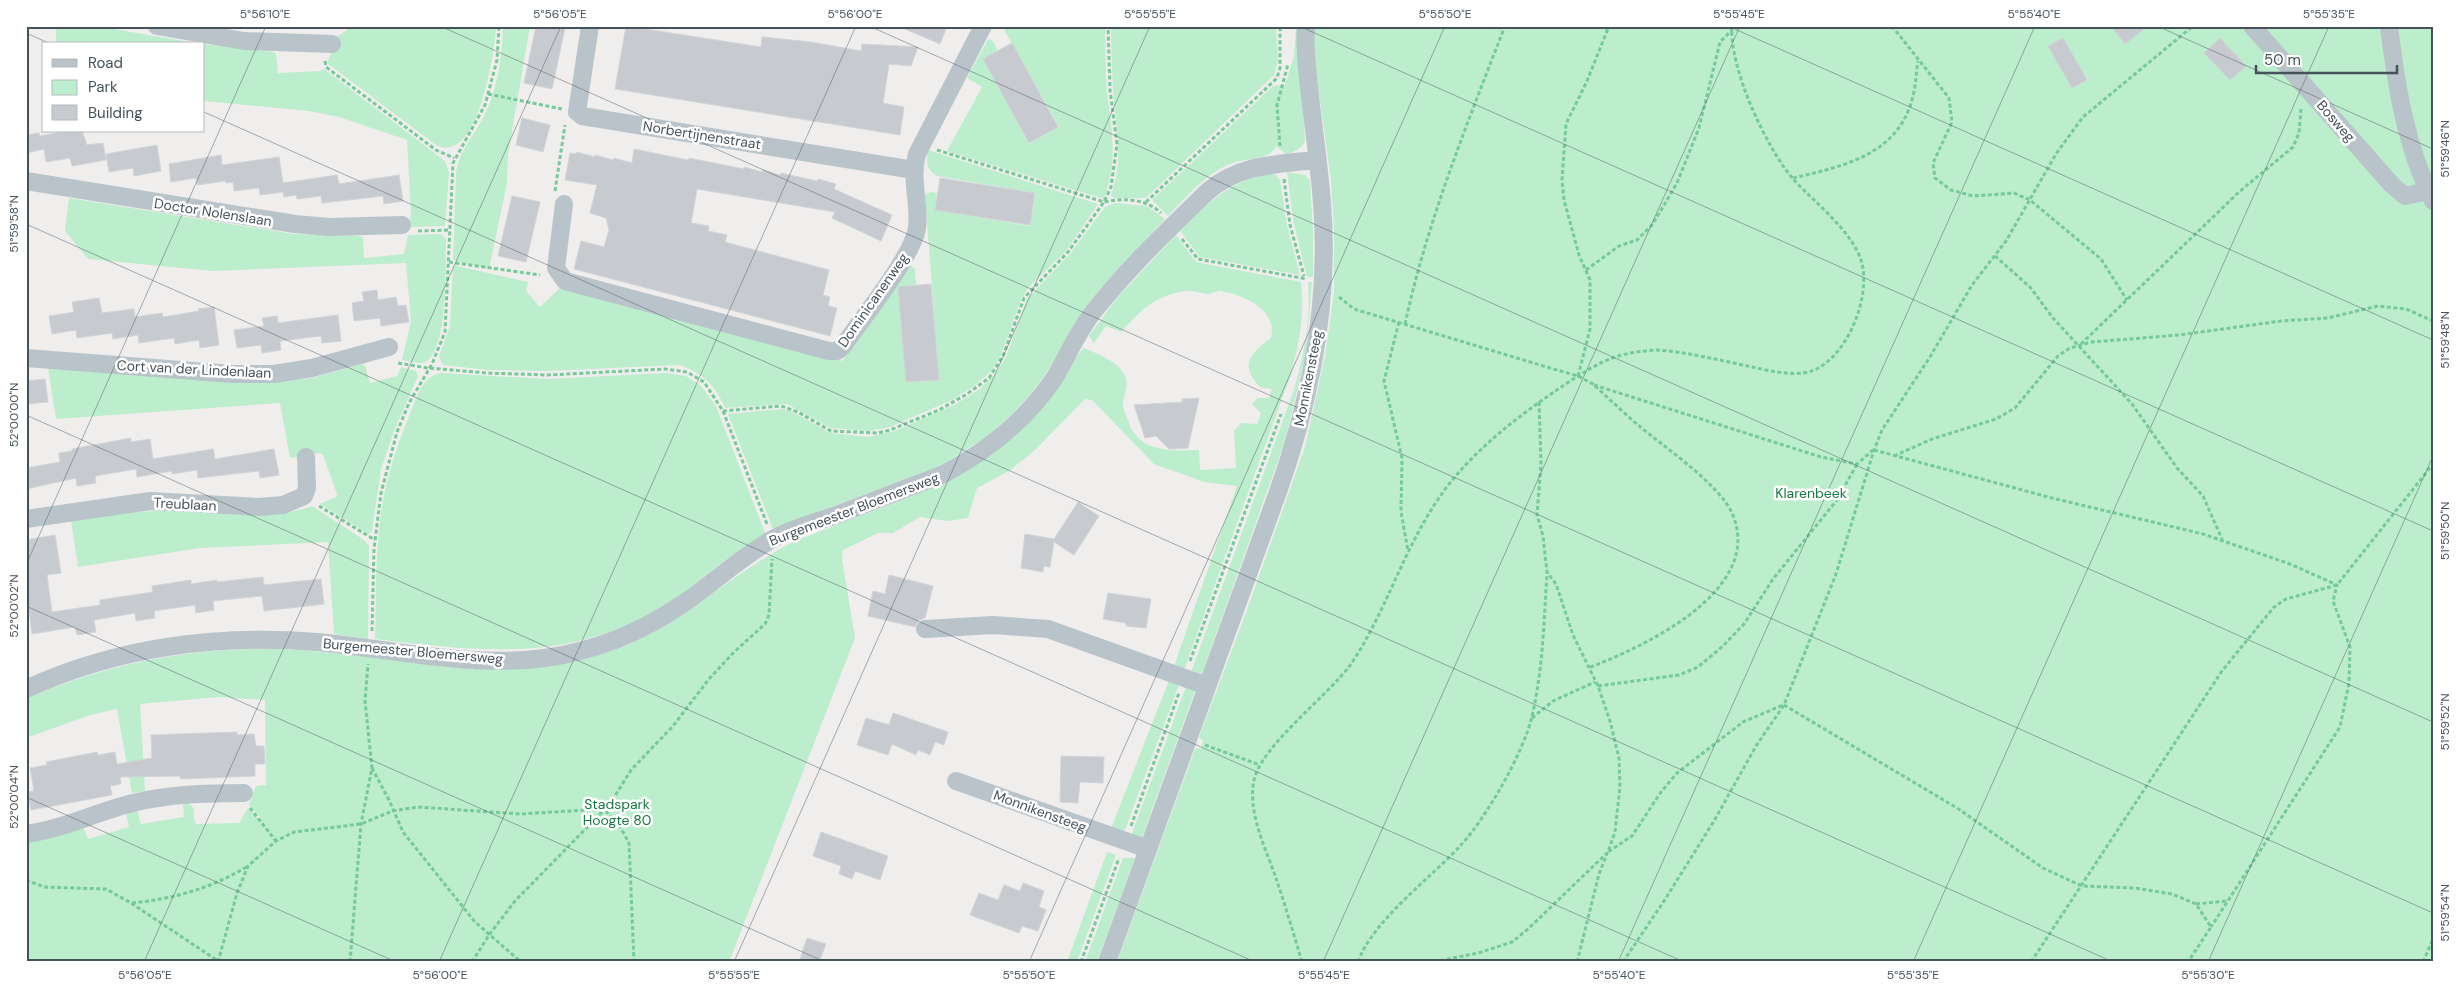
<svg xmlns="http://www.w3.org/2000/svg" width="2459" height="988" font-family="'DM Sans',sans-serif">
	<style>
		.green { fill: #bcedcc }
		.building { fill: #c7cbd0; stroke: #d1d4d9 }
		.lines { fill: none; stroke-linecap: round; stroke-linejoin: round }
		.path { stroke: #75ca9a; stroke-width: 3; stroke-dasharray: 4 2.5; stroke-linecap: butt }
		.street { stroke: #b9c3ca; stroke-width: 18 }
		.ticks { fill: none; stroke: #46525a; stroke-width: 1; stroke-opacity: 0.45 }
		.labels { text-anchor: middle; stroke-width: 5; stroke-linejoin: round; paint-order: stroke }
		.street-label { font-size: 14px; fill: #46525a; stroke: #fff }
		.park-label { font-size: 14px; fill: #197943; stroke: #fff }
		.neatline { fill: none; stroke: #46525a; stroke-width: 2 }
		.ticks-label { font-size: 12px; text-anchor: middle; fill: #46525a }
	</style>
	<rect width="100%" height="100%" fill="#f0eded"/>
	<g class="green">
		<path d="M56 26H96L201 44H56Z"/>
		<path d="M348 26H496C495 52 478 166 436 145L327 63 338 36 346 31Z"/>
		<path d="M503 26H530L508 154 507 183 489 269 453 260 456 174C458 152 474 136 484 116 498 89 502 56 503 26Z"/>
		<path d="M1002 26H1105C1106 48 1105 71 1107 92 1112 131 1118 160 1104 199L947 151 982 87 967 78 988 39 992 40 998 51 983 59 1029 144 1059 127Z"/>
		<path d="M1111 26H1276L1278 61 1274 75 1146 198H1113L1111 195C1125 156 1115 127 1113 88 1112 68 1111 47 1111 26Z"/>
		<path d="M1296 26H1298L1305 141C1301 149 1295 152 1286 154L1276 146C1271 160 1248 158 1235 162 1207 172 1188 195 1168 216L1152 200 1273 86 1285 85 1294 56Z"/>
		<path d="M1313 26H2433V962H1117L1195 749 1201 748 1203 741 1199 737 1244 618 1305 447 1325 356 1334 292V229L1331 180 1315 65Z"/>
		<path d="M204 44 274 52 276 54 278 73 321 71 324 69 445 161 449 173 445 226 409 227 411 213 407 140 339 117 309 111 204 101Z"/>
		<path d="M928 150 1098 204 1066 251 1030 286 1022 297 1001 355 992 370 977 384 952 400 890 427 868 431 831 428 787 404 725 408C716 386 701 371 678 365L548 371 488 370 443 365 439 357 450 326 453 265 528 282 526 291 540 307 560 288 842 361 908 266H911L915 269 916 285 898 287 906 382 939 380 925 195 930 192 937 193 935 210 1030 226 1036 193 937 176C927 170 925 160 928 150Z"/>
		<path d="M1287 172 1305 175 1310 181 1313 229V277H1307L1294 224Z"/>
		<path d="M1269 173 1275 174 1280 180 1287 225 1300 275 1200 257 1180 231C1211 201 1225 184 1269 173Z"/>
		<path d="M69 198 294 234 360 236 363 238 364 258 404 254 408 235 441 234 446 239C445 263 449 351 425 362 419 365 409 361 402 360L411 321 406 263 213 271 88 259 65 231Z"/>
		<path d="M1115 203 1147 206 1165 219 1100 289 1085 308 1046 373 1030 395 1010 416 987 436 942 465 773 529 728 414 781 409 791 411 830 433 868 437 895 431 954 405 980 389 996 373 1006 357 1027 299 1070 254 1105 207Z"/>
		<path d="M1176 235 1196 262 1301 282C1305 312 1299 345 1291 374L1183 673 1173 669 1237 486 1204 482 1154 464 1092 400 1085 399 1035 450 1009 471 977 488 968 518 948 521 920 517 893 533H878L843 550 842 559 855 638 729 962H26V842L83 827 88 839 129 827 126 814 137 810 141 824 184 817 183 803H189L194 809V819L196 824 239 823 248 808 259 819 261 818 249 805 256 786 266 785 265 700 218 697 140 704 145 791 132 793 117 709 90 715 26 738V699C116 659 215 643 312 651 401 658 491 680 579 660 668 641 718 580 795 541L948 482C984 462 1018 438 1045 405 1054 393 1076 354 1084 348 1097 354 1115 360 1123 372 1130 383 1125 391 1123 402 1122 407 1126 415 1128 420 1137 453 1172 451 1199 450L1200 470 1236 468 1234 431 1241 423 1257 424 1261 413 1252 404 1257 398H1269L1272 389 1260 387C1239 365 1250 354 1271 338 1278 310 1245 296 1222 291 1217 290 1212 294 1207 294 1202 294 1197 291 1192 291 1185 290 1175 293 1169 295 1148 301 1136 317 1121 332L1106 326 1094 343 1089 336 1117 298Z"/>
		<path d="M1308 282H1312L1306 354 1285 441 1200 679 1190 675 1294 390C1304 354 1311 320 1308 282Z"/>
		<path d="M362 364 365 366 370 383 397 376 401 367 416 371 418 376 394 431 381 469 372 531 369 534 320 504 336 497 337 494 323 455 319 453 290 458 280 403 56 419 48 368 228 382 270 383 312 378Z"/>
		<path d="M440 373 548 379 666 373 686 376 700 385 716 406 765 533C750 544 734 554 719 565 698 581 679 598 657 610 566 663 475 651 375 639 376 600 375 560 380 521 384 484 396 448 410 414 416 398 422 377 440 373Z"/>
		<path d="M312 506 364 540 369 546 368 639 334 634 328 542 200 548 78 567 71 520C106 515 140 510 175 511 221 512 267 522 312 506Z"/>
		<path d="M1170 678 1180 682 1123 835 1110 831Z"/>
		<path d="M1187 684 1196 688 1141 840 1131 836Z"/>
		<path d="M1107 852 1116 855 1077 962H1067Z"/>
		<path d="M1123 858H1135L1097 962H1085Z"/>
	</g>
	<g class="building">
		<path d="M536 26 565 28 552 89 524 83Z"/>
		<path d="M626 26 761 47 762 37 811 42 861 51 862 44 918 47 911 66 889 64 883 103 904 107 900 135 615 89Z"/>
		<path d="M898 26H947L940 44Z"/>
		<path d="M2111 26H2148L2125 44Z"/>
		<path d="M2063 38 2087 80 2072 88 2048 46Z"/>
		<path d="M2220 38 2246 66 2230 80 2204 53Z"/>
		<path d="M1012 43 1058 127 1029 143 983 59Z"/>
		<path d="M522 118 550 125 543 152 516 145Z"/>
		<path d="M67 131H82L87 145 103 143 106 160 72 166 70 158 46 162 44 149 26 153V135L39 133 40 136Z"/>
		<path d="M157 145 161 171 134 176 133 168 109 172 106 154Z"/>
		<path d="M634 149 688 160 689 158 744 169V167L762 172 763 170 780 175 781 173 817 181 818 179 836 184 834 189 892 215 881 241 832 218 835 212 697 189 691 223 709 226 708 231 727 235 725 242 829 270 823 295 830 297 828 306 837 308 830 336 574 269 581 241 604 247 609 230 606 218 590 213 597 185 565 180 570 153 576 154 577 152 595 157V155L613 160 614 158 632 163Z"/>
		<path d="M221 155 222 165 279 157 283 183 337 175 339 184 399 175 403 201 384 204 383 196 322 203 321 196 297 199 296 195 284 197 283 192 260 195 259 188 234 191 233 182 226 183 225 181 197 185 196 178 171 182 169 164Z"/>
		<path d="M940 178 1035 193 1030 225 935 210Z"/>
		<path d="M512 196 540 202 526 262 498 256Z"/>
		<path d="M931 284 939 380 906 382 898 287Z"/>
		<path d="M377 290 378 300 396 297 398 306 406 305 409 322 381 326 380 318 354 321 352 303 364 301 362 292Z"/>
		<path d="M99 298 102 313 134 309 135 317 162 313 163 317 199 311 198 309 214 307 219 345 200 348 199 340 175 344 174 338 139 343 138 335 113 339 112 333 77 338 76 330 52 334 49 316 74 312 72 302Z"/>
		<path d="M338 315 341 341 322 343 321 336 280 341 281 350 262 353 261 345 237 348 234 330 264 326 262 318 277 316 278 323Z"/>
		<path d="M45 379 48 402 26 404V381Z"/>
		<path d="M1199 398 1188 448 1169 449 1156 436 1145 438 1134 405 1182 402V399Z"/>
		<path d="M131 438V442L150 439 153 459 213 449 215 459 274 449 279 475 260 478 259 471 198 478 197 470 172 474V471L137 477 136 469 95 476 96 483 77 486 76 478 26 489V468L60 462 59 453 72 451V449Z"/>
		<path d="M1078 502 1099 516 1074 555 1054 542 1050 567 1044 566 1043 572 1021 568 1025 534 1054 539Z"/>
		<path d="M55 535 61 573 47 575 52 612 100 605V600L153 592 152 586 191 580V584L217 580V582L263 577 264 585 321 579 324 604 264 611 262 596 213 601 214 610 196 613 195 605 154 611 155 618 136 621 135 613 94 620 96 632 77 635 75 627 32 634 26 585V540Z"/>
		<path d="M889 575 933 586 925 618 919 620 915 627 868 616 873 591 885 594Z"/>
		<path d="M1108 593 1151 599 1146 628 1126 626V623L1103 619Z"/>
		<path d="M893 713 948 732 944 745 935 742 930 755 918 750 916 755 892 744 888 755 857 745 866 718 889 725Z"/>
		<path d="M237 732V735L254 734 256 746H264L265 764H255V776L180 779V776L120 777 121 784 110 786 112 795 31 810 28 792 34 791 30 768 47 765 46 762 97 752 98 755 115 752 117 764 152 758 151 735Z"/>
		<path d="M1061 756 1104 757 1103 783 1080 782 1078 803 1060 802Z"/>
		<path d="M821 832 888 856 880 880 855 871 852 879 839 874 841 866 813 856Z"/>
		<path d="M1023 883 1044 891 1039 907 1046 910 1038 931 1022 926 1019 933 970 915 979 893 998 900 1004 885 1020 891Z"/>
		<path d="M807 938 826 944 819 962H799Z"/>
	</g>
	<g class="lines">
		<g class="path">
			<path d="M1892 26 1949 98 1952 122 1933 163 1935 178 1951 190 1973 196 2014 193 2030 200 2101 259 2127 300"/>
			<path d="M325 61 326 67 436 150 454 158"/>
			<path d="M488 94 562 109"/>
			<path d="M1280 146 1277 105 1288 64"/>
			<path d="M937 150 1104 202C1124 198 1145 198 1161 213"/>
			<path d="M1793 178C1844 166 1899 155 1913 96 1916 85 1916 73 1918 61"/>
			<path d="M1284 179 1290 225 1304 276"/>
			<path d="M555 191 565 125"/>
			<path d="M1146 202 1277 78 1280 68V26"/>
			<path d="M418 231 450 230"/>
			<path d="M1182 239 1198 259 1307 279"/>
			<path d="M1995 256 2030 287 2053 318 2132 404 2177 468 2203 496 2222 539"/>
			<path d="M449 262 540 275"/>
			<path d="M1586 270 1619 246 1637 240 1652 225 1663 207 1677 183 1699 128 1720 42 1732 30 1723 26"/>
			<path d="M1339 297 1354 309 1550 368 1578 376 1593 384C1608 398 1623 412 1638 425 1664 447 1718 483 1732 513 1766 590 1644 647 1588 668"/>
			<path d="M1399 322 1384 381 1402 458 1401 512 1408 551"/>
			<path d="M1405 324C1427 222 1467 124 1505 26"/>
			<path d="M2081 344 2239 192 2293 147 2299 133 2301 109"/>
			<path d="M398 363 428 368 487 373 548 375 665 369 687 372 704 382 723 411 767 524"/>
			<path d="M1578 376 1590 329V280L1579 255 1564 200 1562 180 1566 124 1587 81 1609 26"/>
			<path d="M1594 385 1821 457 1857 464 1873 450"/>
			<path d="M1539 402 1541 464 1537 515 1543 536 1547 572 1556 584 1573 635 1598 686 1610 721 1619 758 1620 787 1615 832 1608 852 1632 836 1661 792 1677 773 1743 722 1783 705"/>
			<path d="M723 411 781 406 798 412 831 431 878 433 890 430 939 410 967 394 989 378 1003 356 1024 298 1068 252 1104 202 1111 187 1117 144 1110 90 1108 26"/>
			<path d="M1874 450 2052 498 2203 534 2290 564 2337 585 2333 601 2350 647 2349 683 2340 727 2211 927"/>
			<path d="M1894 456 1932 439 1996 419 2015 408 2058 356 2070 348 2092 342 2179 335 2281 321 2328 318 2378 306 2406 309 2433 321"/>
			<path d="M319 506 375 540"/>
			<path d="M372 631 374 549 381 493 397 432 409 403 432 364 445 332 453 163 485 105 497 60 499 26"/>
			<path d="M1190 661 1281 414"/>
			<path d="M1598 686 1679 675 1698 667 1723 646 1744 624 1773 579 1837 500 1857 464"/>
			<path d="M1784 705 1957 808 2043 868 2082 886 2135 888 2172 894 2196 904 2211 927 2188 962"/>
			<path d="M1532 718 1553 701 1595 682"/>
			<path d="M1205 745 1260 765"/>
			<path d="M372 768 389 800 403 832 475 922 521 962"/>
			<path d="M250 808 276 841"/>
			<path d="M1131 826 1179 693"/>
			<path d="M26 880 44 887 106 889 131 903 218 961"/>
			<path d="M132 903C173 899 212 888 248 866"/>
			<path d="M2196 904 2227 901"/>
			<path d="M218 962 237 893 248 866 276 841 294 832 361 824 392 811 418 807 520 814 604 809 618 823 629 843 634 962"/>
			<path d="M350 962 361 824 372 768 365 701 368 664"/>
			<path d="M472 962 489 935 515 901 610 804 631 770 673 726 709 679 734 652 765 624 769 615 772 559"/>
			<path d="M1081 962 1119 858"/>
			<path d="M1302 962C1294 935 1286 908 1277 881 1267 851 1247 813 1254 780 1262 745 1327 697 1351 664 1384 615 1401 557 1433 507 1464 457 1513 420 1561 387 1577 377 1592 366 1610 359 1625 353 1641 351 1657 350 1686 352 1714 359 1743 365 1762 369 1783 375 1803 373 1844 368 1873 297 1861 260 1851 230 1814 202 1793 179 1766 147 1729 68 1732 26"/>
			<path d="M1358 962C1372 921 1431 878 1461 845 1486 818 1524 752 1532 716 1543 669 1544 620 1547 573"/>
			<path d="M1434 962 1478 953 1512 942 1528 929 1608 852"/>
			<path d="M1577 962 1599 874 1607 854"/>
			<path d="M1623 962 1664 901 1714 821 1756 746 1784 705 1836 574 1874 450 1882 430 1930 357 1972 285 2006 241 2056 154 2083 117 2193 26"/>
			<path d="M2031 962 2222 671 2274 607 2286 599 2337 585 2433 464"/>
			<path d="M2423 962 2433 939"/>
		</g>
		<g class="street">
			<path d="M157 26 244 41 332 44"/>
			<path d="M590 26 577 112 582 116 914 170"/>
			<path d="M2252 26 2392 185 2405 196 2428 191"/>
			<path d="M2389 26C2396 85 2406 147 2433 201"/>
			<path d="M26 181 295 224 329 227 402 225"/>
			<path d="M564 204 556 268 565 281 829 351H837L843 346C861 320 913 256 917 228 920 203 910 179 917 154L983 26"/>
			<path d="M26 358 232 374H274L312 368 389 347"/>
			<path d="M26 519 150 501 259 507 283 505 304 496 307 488 306 457"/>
			<path d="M925 629 993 625 1048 629 1207 686"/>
			<path d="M26 689C117 647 218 634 317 642 391 649 470 668 545 658 595 651 642 632 684 603 713 583 740 558 771 540 791 528 817 522 839 514 874 501 909 487 944 474 987 451 1028 418 1055 377 1068 355 1078 331 1094 311 1128 268 1168 230 1207 192 1239 164 1277 164 1317 160"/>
			<path d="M956 781 1148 849"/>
			<path d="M26 834C60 830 99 811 133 803 169 794 206 793 244 793"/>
			<path d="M1107 962 1279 489C1311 398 1330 301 1322 203 1319 164 1313 125 1309 87 1307 67 1304 46 1306 26"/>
		</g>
	</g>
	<path class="ticks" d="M440 26 2433 913M869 26 2433 722M1299 26 2433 531M1728 26 2433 340M2157 26 2433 149M26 33 51 44M204 112 2113 962M26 224 1684 962M26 415 1255 962M26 565 266 26M26 606 825 962M26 797 396 962M144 962 561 26M439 962 856 26M734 962 1150 26M1029 962 1445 26M1323 962 1740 26M1618 962 2035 26M1913 962 2329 26M2208 962 2433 456"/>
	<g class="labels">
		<g class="street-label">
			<text transform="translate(2336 121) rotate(49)" y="5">Bosweg</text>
			<text transform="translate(702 135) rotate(9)" y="5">Norbertijnenstraat</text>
			<text transform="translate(213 212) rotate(9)" y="5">Doctor Nolenslaan</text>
			<text transform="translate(873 300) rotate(-55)" y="5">Dominicanenweg</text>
			<text transform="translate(194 369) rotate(3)" y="5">Cort van der Lindenlaan</text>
			<text transform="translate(1308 378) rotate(-79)" y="5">Monnikensteeg</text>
			<text transform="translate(185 504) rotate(3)" y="5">Treublaan</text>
			<text transform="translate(854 509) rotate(-21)" y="5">Burgemeester Bloemersweg</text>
			<text transform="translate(413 651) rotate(5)" y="5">Burgemeester Bloemersweg</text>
			<text transform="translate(1040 811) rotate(20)" y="5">Monnikensteeg</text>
		</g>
		<g class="park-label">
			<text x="1811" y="498">Klarenbeek</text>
			<text x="617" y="809">Stadspark<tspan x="617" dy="16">Hoogte 80</tspan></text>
		</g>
	</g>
	<rect width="2459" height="988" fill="none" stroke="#ffffff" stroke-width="55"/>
	<rect x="42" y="42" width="162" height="90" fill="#ffffff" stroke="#b5babd"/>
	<rect x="52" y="59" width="25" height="8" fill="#b9c3ca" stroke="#b5babd"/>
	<text x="88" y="68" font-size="15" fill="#46525a">Road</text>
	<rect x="52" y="80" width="25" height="15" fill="#bcedcc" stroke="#b5babd"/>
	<text x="88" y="92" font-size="15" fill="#46525a">Park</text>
	<rect x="52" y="105" width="25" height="15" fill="#c7cbd0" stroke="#b5babd"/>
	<text x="88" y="118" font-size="15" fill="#46525a">Building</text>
	<path d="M2256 65v8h141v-8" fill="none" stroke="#46525a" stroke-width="2.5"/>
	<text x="2264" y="65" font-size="15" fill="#46525a" stroke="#ffffff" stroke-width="4" paint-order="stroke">50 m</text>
	<rect x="28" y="28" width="2404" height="932" class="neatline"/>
	<g class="ticks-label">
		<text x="265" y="18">5°56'10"E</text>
		<text x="560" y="18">5°56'05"E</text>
		<text x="855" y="18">5°56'00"E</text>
		<text x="1150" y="18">5°55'55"E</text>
		<text x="1445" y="18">5°55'50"E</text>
		<text x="1739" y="18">5°55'45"E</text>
		<text x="2034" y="18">5°55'40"E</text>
		<text x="2329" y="18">5°55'35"E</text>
		<text transform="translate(2445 149) rotate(-90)" y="4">51°59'46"N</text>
		<text transform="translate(14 224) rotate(-90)" y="4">51°59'58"N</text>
		<text transform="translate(2445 340) rotate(-90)" y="4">51°59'48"N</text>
		<text transform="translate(14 415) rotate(-90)" y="4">52°00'00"N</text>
		<text transform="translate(2445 531) rotate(-90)" y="4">51°59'50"N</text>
		<text transform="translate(14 606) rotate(-90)" y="4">52°00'02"N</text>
		<text transform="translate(2445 722) rotate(-90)" y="4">51°59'52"N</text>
		<text transform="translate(14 797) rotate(-90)" y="4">52°00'04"N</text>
		<text transform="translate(2445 913) rotate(-90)" y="4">51°59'54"N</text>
		<text x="145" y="979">5°56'05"E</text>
		<text x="440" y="979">5°56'00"E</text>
		<text x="734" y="979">5°55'55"E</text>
		<text x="1029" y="979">5°55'50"E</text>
		<text x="1324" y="979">5°55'45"E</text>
		<text x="1619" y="979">5°55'40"E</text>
		<text x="1913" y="979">5°55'35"E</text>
		<text x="2208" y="979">5°55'30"E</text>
	</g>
</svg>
